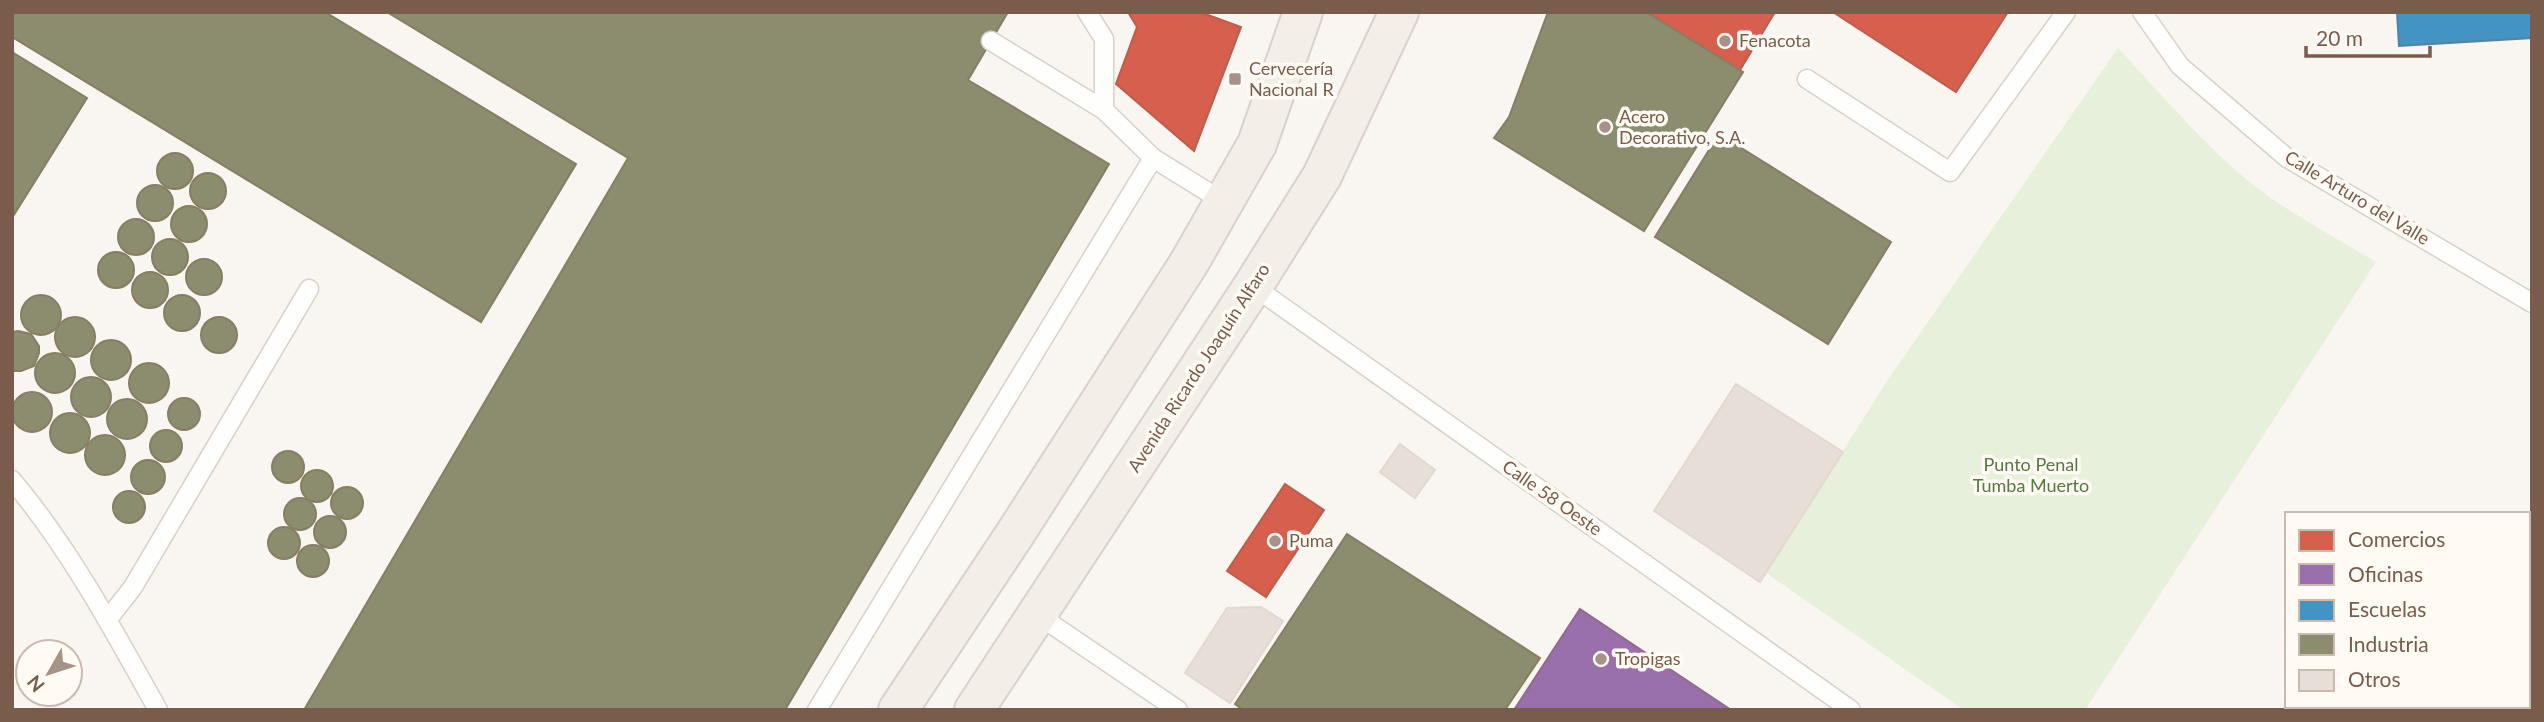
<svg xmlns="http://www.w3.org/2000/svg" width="2544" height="722" font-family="Lato,sans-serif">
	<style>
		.green { fill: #e7f0db }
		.shops { fill: #d6604d; stroke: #ba5f4d; stroke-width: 2 }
		.offices { fill: #9970ab; stroke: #906a8f; stroke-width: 2 }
		.schools { fill: #4393c3; stroke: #5482a0; stroke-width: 2 }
		.industry { fill: #8c8c6e; stroke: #877e64; stroke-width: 2 }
		.building { fill: #e6ded7; stroke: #e2d8d2; stroke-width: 2 }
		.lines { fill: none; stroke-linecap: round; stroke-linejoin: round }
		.lane-casing { stroke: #d7d1cb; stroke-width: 21 }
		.primary-casing { stroke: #dad1cc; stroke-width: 42 }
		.lane { stroke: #fefefd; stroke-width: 18 }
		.primary { stroke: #f3eee8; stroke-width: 38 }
		.poi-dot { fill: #a69286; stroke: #fffaf3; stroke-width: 2.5 }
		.labels { text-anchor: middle; stroke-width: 7; stroke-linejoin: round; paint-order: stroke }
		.poi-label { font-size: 18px; fill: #7a5c4d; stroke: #fffaf3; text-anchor: start }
		.street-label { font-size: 18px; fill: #7a5c4d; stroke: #fffaf3 }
		.park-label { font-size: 18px; fill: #537a41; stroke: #fffaf3 }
	</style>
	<rect width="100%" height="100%" fill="#f9f5f0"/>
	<path class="green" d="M2118 48C2166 99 2213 157 2271 198 2305 221 2341 241 2376 262L2085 710H1964L1766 573 1887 381Z"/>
	<g class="shops">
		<path d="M1128 12H1200L1241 27 1194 151 1116 84 1137 27Z"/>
		<path d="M1646 12H1775L1740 70Z"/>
		<path d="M1833 12H2008L1956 92Z"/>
		<path d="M1285 484 1324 510 1266 597 1227 571Z"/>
	</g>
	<path class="offices" d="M1580 609 1731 710H1514Z"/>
	<g class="schools">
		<path d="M2397 12H2532V38L2399 46Z"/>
		<path d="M2528 645 2532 647V682L2528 680Z"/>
		<path d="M2528 692 2532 694V710H2309L2311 706H2528Z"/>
	</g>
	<g class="industry">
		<path d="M12 12H325L576 164 481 322 12 37Z"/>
		<path d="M387 12H1008L968 80 1109 164 785 710H304L628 158Z"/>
		<path d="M1548 12H1646L1743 72 1644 231 1494 138 1509 117Z"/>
		<path d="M12 52 87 98 12 218Z"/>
		<path d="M1719 134 1891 242 1828 344 1655 237Z"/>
		<circle cx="175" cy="171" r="18"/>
		<circle cx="208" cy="191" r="18"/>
		<circle cx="155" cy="203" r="18"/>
		<circle cx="189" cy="224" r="18"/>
		<circle cx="136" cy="237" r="18"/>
		<circle cx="170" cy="257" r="18"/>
		<circle cx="116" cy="270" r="18"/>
		<circle cx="204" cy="277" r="18"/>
		<circle cx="150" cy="290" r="18"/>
		<circle cx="41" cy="315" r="20"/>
		<circle cx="182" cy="313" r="18"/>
		<circle cx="75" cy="337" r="20"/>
		<circle cx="219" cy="335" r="18"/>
		<path d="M18 331 31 334 39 346V353L34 366 21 371H12V332Z"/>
		<circle cx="111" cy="360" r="20"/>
		<circle cx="55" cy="373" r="20"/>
		<circle cx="149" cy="383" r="20"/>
		<circle cx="91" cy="397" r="20"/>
		<circle cx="32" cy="412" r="20"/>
		<circle cx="184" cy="414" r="16"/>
		<circle cx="127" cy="419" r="20"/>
		<circle cx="70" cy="433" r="20"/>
		<circle cx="166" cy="446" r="16"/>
		<circle cx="105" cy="455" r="20"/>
		<circle cx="288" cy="467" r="16"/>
		<circle cx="148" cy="477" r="17"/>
		<circle cx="317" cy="486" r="16"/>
		<circle cx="347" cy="503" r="16"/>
		<circle cx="129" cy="507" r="16"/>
		<circle cx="300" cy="514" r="16"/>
		<circle cx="330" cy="532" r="16"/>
		<circle cx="284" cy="543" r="16"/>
		<path d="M1347 534 1540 658 1505 710H1243L1235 704Z"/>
		<circle cx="313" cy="561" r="16"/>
	</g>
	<g class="building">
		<path d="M1736 384 1843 452 1760 582 1654 511Z"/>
		<path d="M1400 444 1435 470 1415 498 1380 472Z"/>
		<path d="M1261 607 1283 621 1230 703 1185 673 1227 608Z"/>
	</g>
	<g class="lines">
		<g class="lane-casing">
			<g id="lane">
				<path d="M1087 12 1104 39V110"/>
				<path d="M2142 12 2180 66 2287 158 2532 303"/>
				<path d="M1807 79 1950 172 2066 12"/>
				<path d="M1153 158 1224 202"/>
				<path d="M1253 286 1851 710"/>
				<path d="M12 480C70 549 114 631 158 710"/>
				<path d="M1038 615 1178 710"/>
				<path d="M108 619 133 587 309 289"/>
				<path d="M817 710 1153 158 1104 110 991 41"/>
			</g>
		</g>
		<g class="primary-casing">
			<g id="primary">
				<path d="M898 710 1015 534 1189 263 1257 144 1303 12"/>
				<path d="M974 710 1253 286 1322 176 1399 12"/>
			</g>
		</g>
		<use href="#lane" class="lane"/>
		<use href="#primary" class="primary"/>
	</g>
	<g class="poi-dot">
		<circle cx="1725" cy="41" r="7"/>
		<rect x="1228" y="72" width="14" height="14" rx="3.5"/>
		<circle cx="1605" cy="127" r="7"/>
		<circle cx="1275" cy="541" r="7"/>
		<circle cx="1601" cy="659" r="7"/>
	</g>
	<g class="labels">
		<g class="poi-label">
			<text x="1739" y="47">Fenacota</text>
			<text x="1249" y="75">Cervecería<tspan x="1249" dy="21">Nacional R</tspan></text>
			<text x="1619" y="123">Acero<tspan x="1619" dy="21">Decorativo, S.A.</tspan></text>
			<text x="1289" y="547">Puma</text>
			<text x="1615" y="665">Tropigas</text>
		</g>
		<g class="street-label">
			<text transform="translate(2357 198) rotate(31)" y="6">Calle Arturo del Valle</text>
			<text transform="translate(1199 368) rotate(-57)" y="6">Avenida Ricardo Joaquín Alfaro</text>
			<text transform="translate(1552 498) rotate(35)" y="6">Calle 58 Oeste</text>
		</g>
		<g class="park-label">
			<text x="2031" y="471">Punto Penal<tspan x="2031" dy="21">Tumba Muerto</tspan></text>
		</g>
	</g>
	<rect width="2544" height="722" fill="none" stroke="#7a5c4d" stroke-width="28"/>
	<rect x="2285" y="512" width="245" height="196" fill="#fffaf3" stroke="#cabbb1" stroke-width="2"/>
	<rect x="2299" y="530" width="35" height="21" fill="#d6604d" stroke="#cabbb1" stroke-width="2"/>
	<text x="2348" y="547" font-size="21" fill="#7a5c4d">Comercios</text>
	<rect x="2299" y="564" width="35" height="21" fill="#9970ab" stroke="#cabbb1" stroke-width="2"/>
	<text x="2348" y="582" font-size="21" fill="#7a5c4d">Oficinas</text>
	<rect x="2299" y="600" width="35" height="21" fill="#4393c3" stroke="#cabbb1" stroke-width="2"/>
	<text x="2348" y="617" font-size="21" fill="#7a5c4d">Escuelas</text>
	<rect x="2299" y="634" width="35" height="21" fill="#8c8c6e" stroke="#cabbb1" stroke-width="2"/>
	<text x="2348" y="652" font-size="21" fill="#7a5c4d">Industria</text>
	<rect x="2299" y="670" width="35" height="21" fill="#e6ded7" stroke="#cabbb1" stroke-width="2"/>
	<text x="2348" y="687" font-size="21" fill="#7a5c4d">Otros</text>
	<g transform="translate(49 673) rotate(231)"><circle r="33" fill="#fffaf3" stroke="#cabbb1" stroke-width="2"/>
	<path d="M0-5L12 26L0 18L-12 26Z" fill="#a69286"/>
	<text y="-10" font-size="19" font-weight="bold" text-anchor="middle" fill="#7a5c4d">N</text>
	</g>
	<path d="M2306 46v10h124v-10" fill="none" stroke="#7a5c4d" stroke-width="3.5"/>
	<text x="2316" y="46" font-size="21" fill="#7a5c4d" stroke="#fffaf3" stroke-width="5" paint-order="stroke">20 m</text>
</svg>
